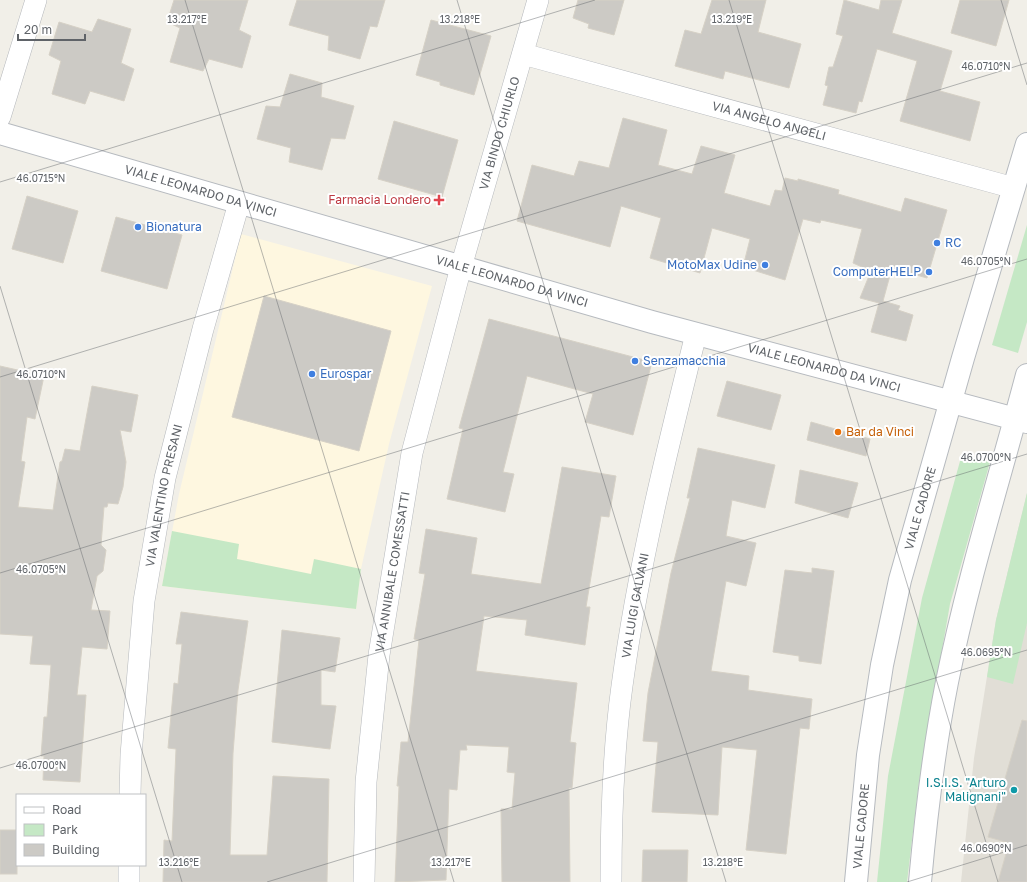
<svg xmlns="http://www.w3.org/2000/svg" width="1027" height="882" font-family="'Golos Text',sans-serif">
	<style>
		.commercial { fill: #fef7e0 }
		.education { fill: #e1ded6 }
		.green { fill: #c5e8c5 }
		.building { fill: #cccac5; stroke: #d6d1c6 }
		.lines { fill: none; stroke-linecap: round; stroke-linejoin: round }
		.street-casing { stroke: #b5b8bc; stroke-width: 22 }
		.secondary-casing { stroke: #b6babf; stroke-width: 24 }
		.street { stroke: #fff; stroke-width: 21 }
		.secondary { stroke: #fff; stroke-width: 22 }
		.ticks { fill: none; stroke: #5f6368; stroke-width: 1; stroke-opacity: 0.45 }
		.health-dot { fill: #e0444e; stroke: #fff; stroke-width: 1.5 }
		.shop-dot { fill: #3f7fe0; stroke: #fff; stroke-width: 1.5 }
		.food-dot { fill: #e8710a; stroke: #fff; stroke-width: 1.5 }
		.culture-dot { fill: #0f9aa8; stroke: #fff; stroke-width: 1.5 }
		.labels { text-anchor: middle; stroke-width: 4; stroke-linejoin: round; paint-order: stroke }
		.street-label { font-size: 12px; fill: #5f6368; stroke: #fff }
		.health-label { font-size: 12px; fill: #be3a42; stroke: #fff; text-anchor: end }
		.shop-label { font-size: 12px; fill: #366cbe; stroke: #fff; text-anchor: start }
		.food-label { font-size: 12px; fill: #c56008; stroke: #fff; text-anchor: start }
		.culture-label { font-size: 12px; fill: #0d838f; stroke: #fff; text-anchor: end }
		.ticks-label { font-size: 10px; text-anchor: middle; fill: #5f6368; stroke: #fff; stroke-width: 4; stroke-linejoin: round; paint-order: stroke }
	</style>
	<rect width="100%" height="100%" fill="#f1efe8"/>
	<path class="commercial" d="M241 234 432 286 389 444 361 569 356 609 162 586 179 494Z"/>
	<path class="education" d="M1027 493V882H961L974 758 996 620Z"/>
	<g class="green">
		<path d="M1027 225V322L1018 353 992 345Z"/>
		<path d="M962 454 990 462 950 604 919 782 907 882H877L888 776 922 598Z"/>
		<path d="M1027 493V623L1013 684 987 677 996 620Z"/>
		<path d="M172 531 239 544 237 559 311 574 314 559 361 569 356 609 162 586Z"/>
	</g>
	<g class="building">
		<path d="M174 0H248L239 30 251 36 242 68 209 59 203 71 170 62 180 28 167 22Z"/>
		<path d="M297 0H385L377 27 370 26 360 59 328 50 329 36 289 25Z"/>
		<path d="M578 0H624L614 35 588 28 589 24 573 18Z"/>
		<path d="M712 0H766L758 32 801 44 789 88 725 71 723 79 675 66 685 30 701 34Z"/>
		<path d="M844 0 879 10 881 0H902L892 33 952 51 940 91 980 102 970 141 900 121 917 61 877 49 862 102 859 101 856 113 823 105 828 86 825 85 829 67H833L843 36 836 34Z"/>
		<path d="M960 0H1009L996 46 951 33Z"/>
		<path d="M98 19 131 29 121 63 134 69 124 101 90 91 85 104 52 94 61 61 49 55 59 22 92 32Z"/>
		<path d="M431 20 491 36 474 95 440 85V82L416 75Z"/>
		<path d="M290 74 322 83 321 97 354 106 345 139 331 138 322 170 289 162 291 148 257 139 266 106 280 107Z"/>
		<path d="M623 118 667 130 658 165 692 174 701 146 735 155 724 193 770 206 775 190 782 191 785 178 798 181V179L839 190 838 194 901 212 905 198 947 210 927 278 892 268 883 301 900 306 898 310 913 315 906 341 871 332 879 303 860 298 871 271 853 263 862 229 821 220 820 223 803 219 785 280 743 267 750 239 712 228 700 273 650 258 661 218 621 206 610 247 517 221 532 165 574 176 579 161 609 168Z"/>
		<path d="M394 121 458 140 442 197 378 179Z"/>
		<path d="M27 196 78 211 63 263 12 249Z"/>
		<path d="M116 217 182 235 167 289 101 271Z"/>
		<path d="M264 296 391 331 359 451 232 417Z"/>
		<path d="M489 319 652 362 633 435 585 422 593 394 527 376 503 472 514 474 505 512 447 499 463 429 459 428Z"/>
		<path d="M0 366 44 376 35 419 27 417 21 461 25 462 18 507 53 510 60 462 62 461 65 449 80 451 92 386 138 395 131 432 120 430 126 462 123 487 118 504 108 503 107 507H104L101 545 106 550 103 571 97 576 91 610 110 611 107 649 82 647 77 695H86L80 782 43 780 44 756H41L44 717H47L51 665 30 664 33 636 0 634Z"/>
		<path d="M727 381 781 395 771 430 717 416Z"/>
		<path d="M811 422 870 439 866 456 807 440Z"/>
		<path d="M698 448 775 465 765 508 732 500 726 536 756 543 746 586 726 581 711 671 749 676 748 690 812 699 809 729 800 728 786 854 746 850 757 750 722 747 718 815 652 812 658 742 643 741 648 693 671 573 690 498H687Z"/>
		<path d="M562 467 616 476 609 517 601 516 586 607H590L585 645 525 635 527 620 484 616 476 671 577 683 570 742 576 743 572 788H569L570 882H502L501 809H512L515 773 507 772 509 747 466 745 467 750H460L457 790 449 789 446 880 395 882 399 786H397L401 742H408L419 640 414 639 425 574 419 573 426 529 477 538 471 574 541 584Z"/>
		<path d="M800 470 858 483 848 518 795 503Z"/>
		<path d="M812 568 834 571 821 664 799 661V656L773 652 785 570 812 573Z"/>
		<path d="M181 612 248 621 238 690 233 753 230 855H267L273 776 329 779 327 882H163L164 840 172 841 176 749 168 748 174 683 178 684 182 644H176Z"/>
		<path d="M282 630 340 638 335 672 321 670V705L336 706 330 749 272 742Z"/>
		<path d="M1022 720 1027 721V882H998L1009 843 988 837Z"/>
		<rect x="0" y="830" width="17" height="44"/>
		<path d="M643 850H688L687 882H642Z"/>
	</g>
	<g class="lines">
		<g class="street-casing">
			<g id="street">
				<path id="s1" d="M523 54 1014 188"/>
				<path d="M0 117 36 0"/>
				<path id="s2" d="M130 795 131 755 144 601 165 478 203 329 239 203"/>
				<path d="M129 882V865"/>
				<path id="s3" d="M364 882 366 782 379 655 412 453 461 267 538 0"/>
				<path id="s4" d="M611 882C611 816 613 751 622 686 638 567 667 450 696 334"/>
			</g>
		</g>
		<g class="secondary-casing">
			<g id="secondary">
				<path id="s5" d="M0 133 652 322 1027 422"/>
				<path id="s6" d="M856 882 868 755 882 665 900 580 963 358 1027 144"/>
				<path d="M920 882C926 815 934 748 947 682 968 578 1000 477 1027 375"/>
			</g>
		</g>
		<use href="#street" class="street"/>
		<use href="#secondary" class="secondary"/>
	</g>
	<path class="ticks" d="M185 0 454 882M457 0 726 882M729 0 998 882M1001 0 1027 85M0 182 595 0M0 286 182 882M0 377 1027 63M0 573 1027 259M0 768 1027 454M267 882 1027 650M907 882 1027 845"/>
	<path class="health-dot" d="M437 194h4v4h4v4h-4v4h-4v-4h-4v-4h4z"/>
	<g class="shop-dot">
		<circle cx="138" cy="227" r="4"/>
		<circle cx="937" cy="243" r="4"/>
		<circle cx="765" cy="265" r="4"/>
		<circle cx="929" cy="272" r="4"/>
		<circle cx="635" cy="361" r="4"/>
		<circle cx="312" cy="374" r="4"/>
	</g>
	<circle class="food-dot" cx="838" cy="432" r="4"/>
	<circle class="culture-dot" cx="1014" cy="790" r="4"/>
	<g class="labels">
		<g class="street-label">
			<text dy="4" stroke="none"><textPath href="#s1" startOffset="255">VIA ANGELO ANGELI</textPath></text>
			<text dy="4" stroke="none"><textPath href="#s3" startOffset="764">VIA BINDO CHIURLO</textPath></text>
			<text dy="4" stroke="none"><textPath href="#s5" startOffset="209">VIALE LEONARDO DA VINCI</textPath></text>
			<text dy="4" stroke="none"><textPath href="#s5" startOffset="533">VIALE LEONARDO DA VINCI</textPath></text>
			<text dy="4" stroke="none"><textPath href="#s5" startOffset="857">VIALE LEONARDO DA VINCI</textPath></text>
			<text dy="4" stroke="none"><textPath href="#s2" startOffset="302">VIA VALENTINO PRESANI</textPath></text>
			<text dy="4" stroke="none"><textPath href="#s6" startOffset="380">VIALE CADORE</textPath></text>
			<text dy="4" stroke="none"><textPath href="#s3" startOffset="312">VIA ANNIBALE COMESSATTI</textPath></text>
			<text dy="4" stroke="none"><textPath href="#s4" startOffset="278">VIA LUIGI GALVANI</textPath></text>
			<text dy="4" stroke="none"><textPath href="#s6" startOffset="56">VIALE CADORE</textPath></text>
		</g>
		<g class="health-label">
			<text x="431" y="204">Farmacia Londero</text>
		</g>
		<g class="shop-label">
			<text x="146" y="231">Bionatura</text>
			<text x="945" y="247">RC</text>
			<text x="757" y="269" text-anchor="end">MotoMax Udine</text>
			<text x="921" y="276" text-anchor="end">ComputerHELP</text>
			<text x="643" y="365">Senzamacchia</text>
			<text x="320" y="378">Eurospar</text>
		</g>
		<g class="food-label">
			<text x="846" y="436">Bar da Vinci</text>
		</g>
		<g class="culture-label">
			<text x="1006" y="787">I.S.I.S. "Arturo<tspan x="1006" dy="14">Malignani"</tspan></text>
		</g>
	</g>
	<g class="ticks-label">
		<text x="187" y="23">13.217°E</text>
		<text x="460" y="23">13.218°E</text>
		<text x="732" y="23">13.219°E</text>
		<text x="986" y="70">46.0710°N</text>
		<text x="41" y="182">46.0715°N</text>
		<text x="986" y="265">46.0705°N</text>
		<text x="41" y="378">46.0710°N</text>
		<text x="986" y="461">46.0700°N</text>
		<text x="41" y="573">46.0705°N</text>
		<text x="986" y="656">46.0695°N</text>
		<text x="41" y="769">46.0700°N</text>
		<text x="986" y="852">46.0690°N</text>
		<text x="179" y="866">13.216°E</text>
		<text x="451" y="866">13.217°E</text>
		<text x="723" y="866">13.218°E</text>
	</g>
	<rect x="16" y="794" width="130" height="72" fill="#ffffff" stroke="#bfc1c3"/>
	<rect x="24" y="807" width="20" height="6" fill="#ffffff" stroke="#bfc1c3"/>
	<text x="52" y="814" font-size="12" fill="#5f6368">Road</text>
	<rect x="24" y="824" width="20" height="12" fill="#c5e8c5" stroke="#bfc1c3"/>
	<text x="52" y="834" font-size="12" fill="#5f6368">Park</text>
	<rect x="24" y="844" width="20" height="12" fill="#cccac5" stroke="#bfc1c3"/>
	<text x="52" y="854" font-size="12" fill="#5f6368">Building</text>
	<path d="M18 34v6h67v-6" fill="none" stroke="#5f6368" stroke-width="2"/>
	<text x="24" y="34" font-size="12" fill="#5f6368" stroke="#ffffff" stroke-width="3" paint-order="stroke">20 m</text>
</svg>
